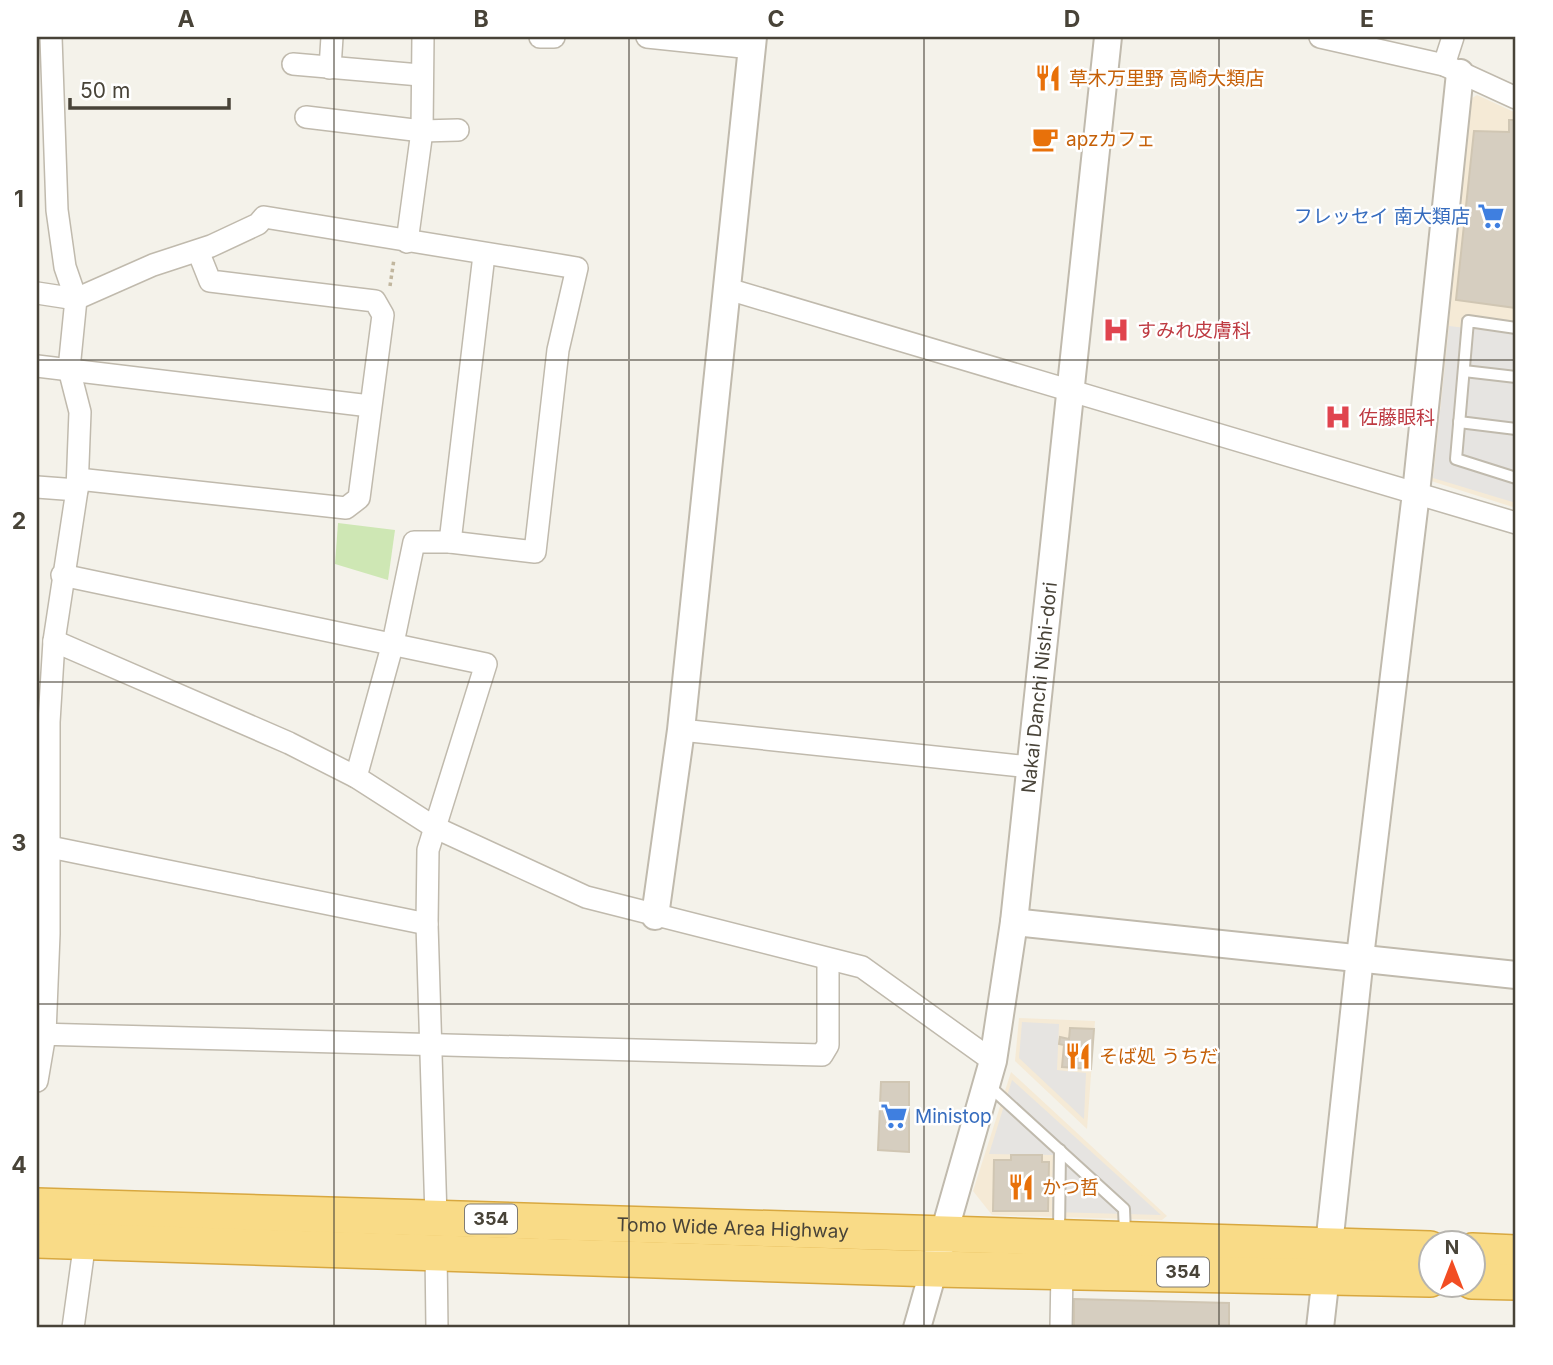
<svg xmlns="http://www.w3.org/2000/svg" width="1553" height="1365" font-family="Inter,'Noto Sans JP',sans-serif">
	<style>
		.commercial { fill: #f5ead6 }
		.green { fill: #cee7b4 }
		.parking { fill: #e6e4e1 }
		.building { fill: #d6cec0; stroke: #d0c6b3; stroke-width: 2 }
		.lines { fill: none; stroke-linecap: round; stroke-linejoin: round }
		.service-casing { stroke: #c0baad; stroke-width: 14 }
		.minor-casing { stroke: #c0baad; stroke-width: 24 }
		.tertiary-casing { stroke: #c0baad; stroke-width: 30 }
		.trunk-casing { stroke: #d8a840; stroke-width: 38 }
		.path { stroke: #c1b69e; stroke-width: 3.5; stroke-dasharray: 3.5 3.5; stroke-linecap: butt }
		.service { stroke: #fff; stroke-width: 10 }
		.minor { stroke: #fff; stroke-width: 21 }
		.tertiary { stroke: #fff; stroke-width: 26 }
		.trunk { stroke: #f9db87; stroke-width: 35 }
		.grid { fill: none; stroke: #484338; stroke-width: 2; stroke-opacity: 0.55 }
		.labels { text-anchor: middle; stroke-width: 5; stroke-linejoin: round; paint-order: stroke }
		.shield { fill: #fff; stroke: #7f7b74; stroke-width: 2 }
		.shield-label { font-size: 18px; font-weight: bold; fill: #484338 }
		.food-label { font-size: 19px; fill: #c56008; stroke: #fff; text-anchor: start }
		.shop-label { font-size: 19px; fill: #366cbe; stroke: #fff; text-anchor: end }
		.health-label { font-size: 19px; fill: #be3a42; stroke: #fff; text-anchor: start }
		.street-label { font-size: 19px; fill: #484338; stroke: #fff }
		.neatline { fill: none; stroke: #484338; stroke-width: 2.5 }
		.grid-label { font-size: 23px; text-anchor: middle; font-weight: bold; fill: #484338 }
	</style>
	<rect width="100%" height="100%" fill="#f4f2ea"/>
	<g class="commercial">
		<path d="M1477 95 1516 113V508L1428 480 1469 100Z"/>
		<path d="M1019 1018 1095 1021 1087 1129 1015 1061Z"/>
		<path d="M1011 1072 1167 1216 1162 1220 992 1215 973 1191Z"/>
	</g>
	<path class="green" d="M338 523 395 530 388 580 335 564Z"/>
	<g class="parking">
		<path d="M1449 326 1516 334V503L1433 478Z"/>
		<path d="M1022 1022 1059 1024 1057 1070 1086 1073 1084 1119 1019 1058Z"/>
		<path d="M1012 1080 1161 1215 1052 1212 1053 1155 989 1154Z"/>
	</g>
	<g class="building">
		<path d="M1509 120H1516V308L1456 300 1474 131 1509 132Z"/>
		<path d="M1070 1028 1094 1029 1091 1069 1062 1067 1064 1045 1059 1044 1060 1037 1069 1039Z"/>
		<path d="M881 1082H909V1152L878 1150Z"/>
		<path d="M1011 1155H1042V1162H1049L1048 1211H993L994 1160H1011Z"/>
		<path d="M1074 1299 1229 1303V1328H1074Z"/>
	</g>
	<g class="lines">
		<g class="service-casing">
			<g id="service">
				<path d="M1516 328 1468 321 1456 459 1516 478"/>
				<path d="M1464 371 1516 377"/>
				<path d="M1459 422 1516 429"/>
				<path d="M988 1085 1124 1209 1125 1233"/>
				<path d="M1059 1232 1060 1150"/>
			</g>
		</g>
		<g class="minor-casing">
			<g id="minor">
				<path d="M540 37H554"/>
				<path d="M647 37 752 48"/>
				<path d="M1320 37 1444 65 1516 98"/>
				<path d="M293 64 420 75"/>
				<path d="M1444 65 1453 37"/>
				<path d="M330 68 332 37"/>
				<path d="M306 117 422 131 458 130"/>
				<path d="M407 242 422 131 423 37"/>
				<path d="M728 289 1516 523"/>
				<path d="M37 293 76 299 153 265 211 246 258 224 264 217 577 268 558 350 535 552 450 542H414L393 643 356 777"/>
				<path d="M37 366 370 406"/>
				<path d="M78 479 346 508 359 498 383 315 375 301 210 281 198 251"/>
				<path d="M37 487 77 490"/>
				<path d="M450 542 484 255"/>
				<path d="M62 575 486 664 428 850 427 924 436 1217"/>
				<path d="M54 641 289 743 356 777 434 827 586 897 862 967 993 1061"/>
				<path d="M681 730 1030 767"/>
				<path d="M50 847 427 924"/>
				<path d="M37 1034 822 1055 828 1045V959"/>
				<path d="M37 1081 45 1034 49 934V722L54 641 77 490 80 412 69 369 76 299 65 267 57 210 51 37"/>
				<path d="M436 1252 437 1328"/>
				<path d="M73 1328 85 1241"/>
				<path d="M1061 1328 1062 1270"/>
			</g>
		</g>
		<g class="tertiary-casing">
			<g id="tertiary">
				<path d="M655 916 681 730 753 37"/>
				<path d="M1014 922 1516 975"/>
				<path d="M1329 1245 1360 957 1416 493 1460 73"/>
				<path id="s1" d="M917 1328 993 1061 1014 922 1108 37"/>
				<path d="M1320 1328 1326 1275"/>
			</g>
		</g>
		<g class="trunk-casing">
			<g id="trunk">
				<path id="s2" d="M37 1206 1430 1249"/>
				<path d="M37 1240 935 1269 1430 1279"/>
				<path d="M1472 1251 1516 1253"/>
				<path d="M1472 1281 1516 1282"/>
			</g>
		</g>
		<path class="path" d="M390 286 394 259"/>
		<use href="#service" class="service"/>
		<use href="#minor" class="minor"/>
		<use href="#tertiary" class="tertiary"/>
		<use href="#trunk" class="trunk"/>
	</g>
	<path class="grid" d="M334 37V1328M629 37V1328M924 37V1328M1219 37V1328M37 360H1516M37 682H1516M37 1004H1516"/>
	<defs>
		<g id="restaurant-bare" transform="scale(2.1)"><path d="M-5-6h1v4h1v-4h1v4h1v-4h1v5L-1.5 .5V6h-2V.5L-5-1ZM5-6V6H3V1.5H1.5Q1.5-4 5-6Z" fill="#e8710a" stroke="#fff" stroke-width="2.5" paint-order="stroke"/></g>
		<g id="cafe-bare" transform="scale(2.1)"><path d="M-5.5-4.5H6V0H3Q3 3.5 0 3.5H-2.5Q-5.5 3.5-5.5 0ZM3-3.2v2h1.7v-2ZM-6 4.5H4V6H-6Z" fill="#e8710a" stroke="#fff" stroke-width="2.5" paint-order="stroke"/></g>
		<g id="supermarket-bare" transform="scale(2.1)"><path d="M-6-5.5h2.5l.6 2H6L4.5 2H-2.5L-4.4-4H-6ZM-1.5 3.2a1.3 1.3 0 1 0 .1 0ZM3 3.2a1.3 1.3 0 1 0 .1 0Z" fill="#3f7fe0" stroke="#fff" stroke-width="2.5" paint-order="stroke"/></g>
		<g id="hospital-bare" transform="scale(2.1)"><path d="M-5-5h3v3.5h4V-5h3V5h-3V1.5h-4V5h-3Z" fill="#e0444e" stroke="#fff" stroke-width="2.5" paint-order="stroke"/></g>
	</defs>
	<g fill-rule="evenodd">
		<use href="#restaurant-bare" x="1048" y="78"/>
		<use href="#cafe-bare" x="1045" y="139"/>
		<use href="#supermarket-bare" x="1491" y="216"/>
		<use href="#hospital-bare" x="1116" y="330"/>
		<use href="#hospital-bare" x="1338" y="417"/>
		<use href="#restaurant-bare" x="1078" y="1056"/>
		<use href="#supermarket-bare" x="894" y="1116"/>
		<use href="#restaurant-bare" x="1021" y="1187"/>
	</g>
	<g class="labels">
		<g class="shield">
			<rect x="465" y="1204.5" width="52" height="29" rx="5"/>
			<rect x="1157" y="1257.5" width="52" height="29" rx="5"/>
		</g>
		<g class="shield-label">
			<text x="491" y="1225">354</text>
			<text x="1183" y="1278">354</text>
		</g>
		<g class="food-label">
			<text x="1069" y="85">草木万里野 高崎大類店</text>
			<text x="1066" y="146">apzカフェ</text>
			<text x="1099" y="1063">そば処 うちだ</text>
			<text x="1042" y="1194">かつ哲</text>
		</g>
		<g class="shop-label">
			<text x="1470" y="223">フレッセイ 南大類店</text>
			<text x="915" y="1123" text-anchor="start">Ministop</text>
		</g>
		<g class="health-label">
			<text x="1137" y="337">すみれ皮膚科</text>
			<text x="1359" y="424">佐藤眼科</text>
		</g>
		<g class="street-label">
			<text dy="7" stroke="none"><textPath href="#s1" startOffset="654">Nakai Danchi Nishi-dori</textPath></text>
			<text dy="7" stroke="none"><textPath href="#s2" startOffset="696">Tomo Wide Area Highway</textPath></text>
		</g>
	</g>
	<rect width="1553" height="1365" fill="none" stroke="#ffffff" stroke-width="77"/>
	<g transform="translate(1452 1264)"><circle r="33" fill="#ffffff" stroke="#b6b4af" stroke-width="2"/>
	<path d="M0-5L12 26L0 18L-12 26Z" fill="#f24d23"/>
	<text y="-10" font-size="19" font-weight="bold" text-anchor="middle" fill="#484338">N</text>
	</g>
	<path d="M70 98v10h159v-10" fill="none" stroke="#484338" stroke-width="3.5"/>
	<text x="80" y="98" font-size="21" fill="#484338" stroke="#ffffff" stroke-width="5" paint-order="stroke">50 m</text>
	<rect x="38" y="38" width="1476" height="1288" class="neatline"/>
	<g class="grid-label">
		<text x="186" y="27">A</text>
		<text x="481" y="27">B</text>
		<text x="776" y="27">C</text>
		<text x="1072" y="27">D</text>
		<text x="1367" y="27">E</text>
		<text x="19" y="207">1</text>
		<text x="19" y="529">2</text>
		<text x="19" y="851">3</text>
		<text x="19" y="1173">4</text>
	</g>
</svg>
